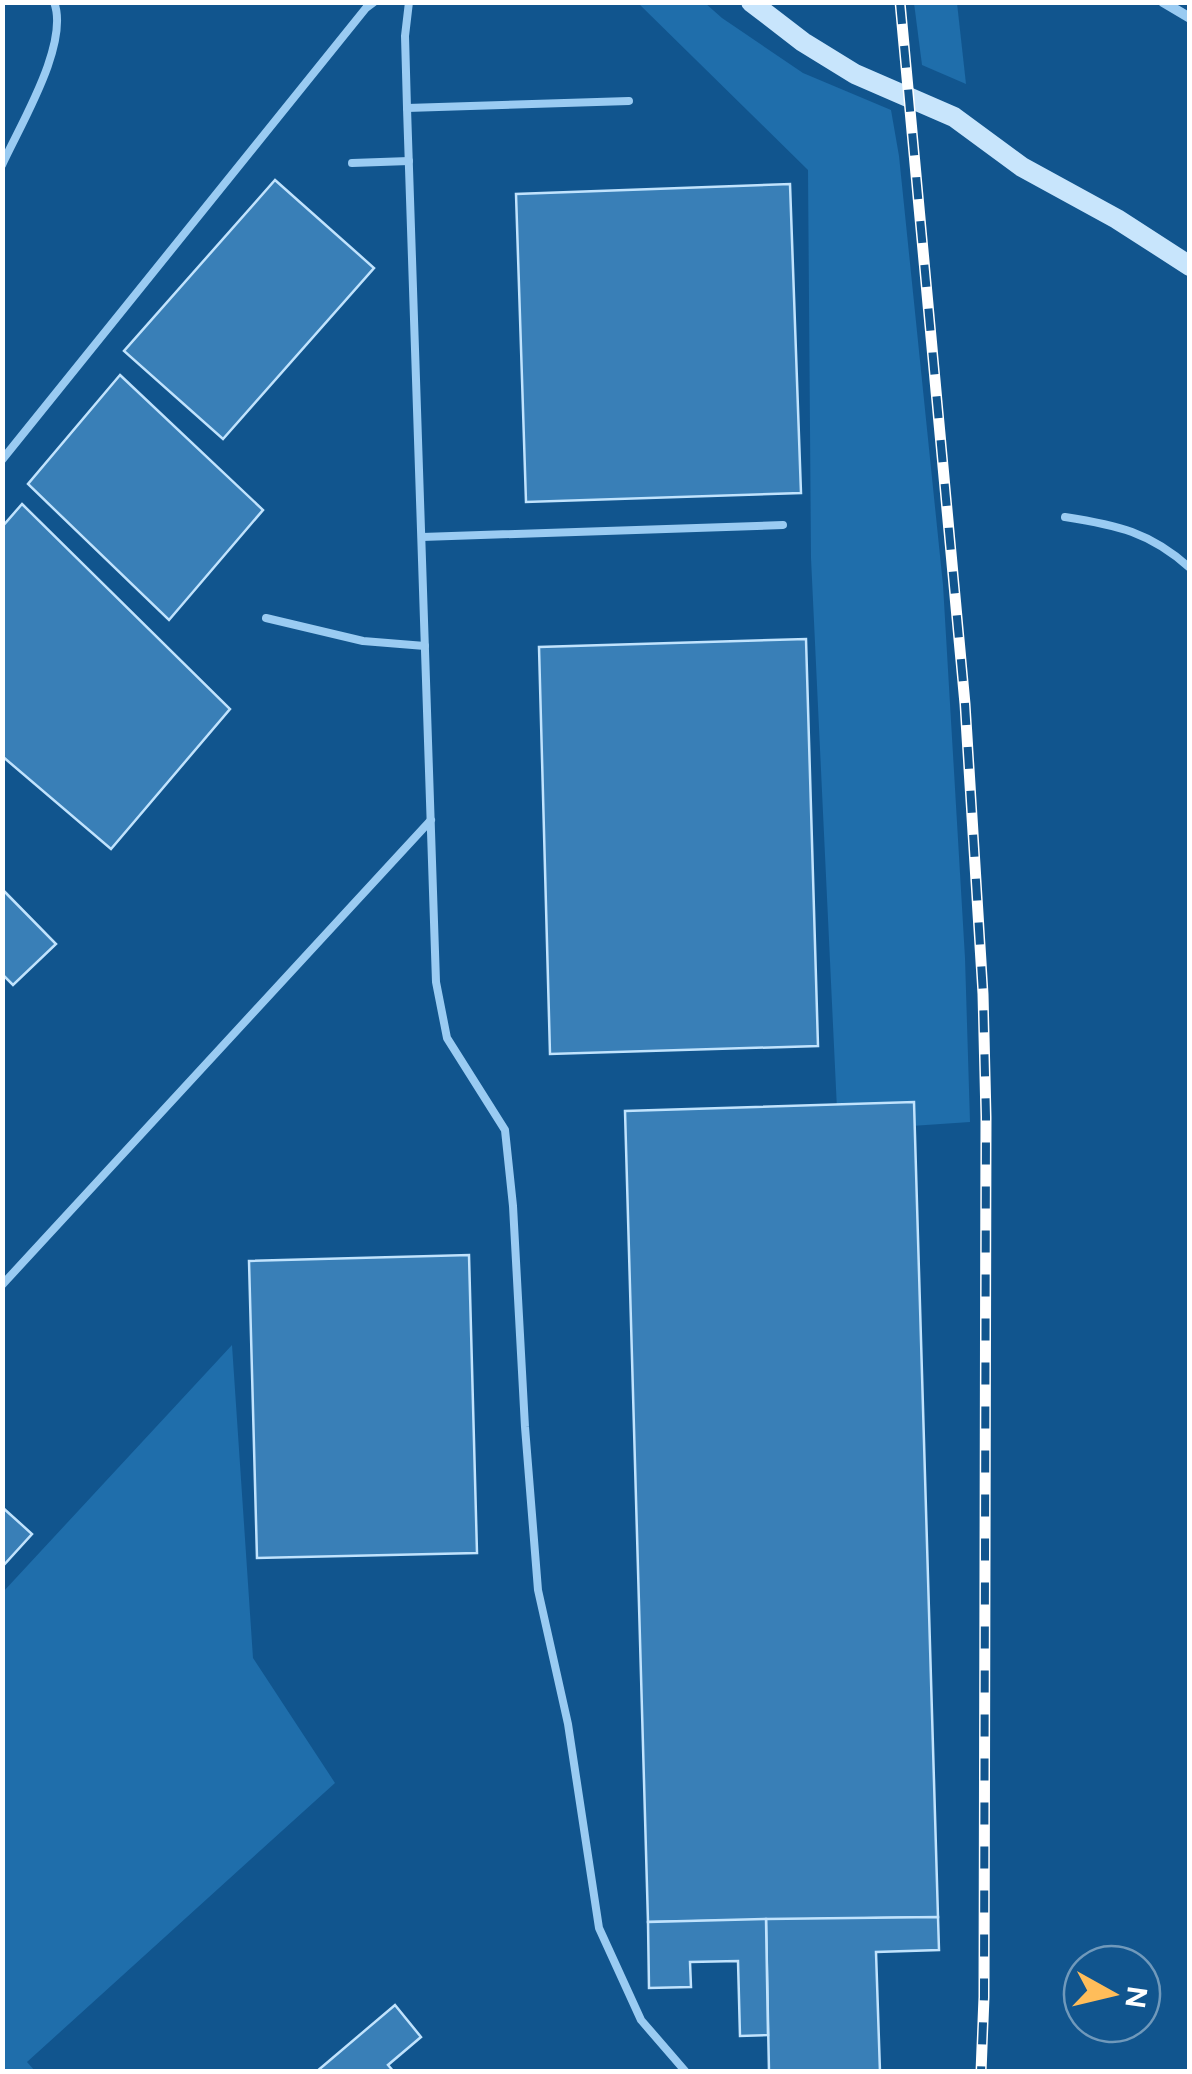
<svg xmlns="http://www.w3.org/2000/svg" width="1192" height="2074" font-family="Figtree,sans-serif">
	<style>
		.green { fill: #1f6eab }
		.building { fill: #397fb7; stroke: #c1e3fd; stroke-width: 2.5 }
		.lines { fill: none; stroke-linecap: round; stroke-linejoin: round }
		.lane { stroke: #9acbf2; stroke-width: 8 }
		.street { stroke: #9acbf2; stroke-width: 10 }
		.secondary { stroke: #c8e5fc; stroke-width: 20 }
		.rail-casing { stroke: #fff; stroke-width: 11 }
		.rail { stroke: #11558e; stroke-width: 8; stroke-dasharray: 22; stroke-linecap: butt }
	</style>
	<rect width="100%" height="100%" fill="#11558e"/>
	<g class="green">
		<path d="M638 3H705L722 18 803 73 891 110 899 156 943 585 965 958 970 1122 838 1131 811 558 808 170Z"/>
		<path d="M914 3H957L966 84 922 65Z"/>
		<path d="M232 1345 253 1658 335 1783 27 2062 35 2071H3V1592Z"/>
	</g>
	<g class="building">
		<path d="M275 180 374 268 223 439 124 351Z"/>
		<path d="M790 184 801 493 526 502 516 194Z"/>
		<path d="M120 375 263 510 169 620 28 484Z"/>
		<path d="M22 504 230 709 111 849 2 756V527Z"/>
		<path d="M806 639 818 1046 550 1054 539 647Z"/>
		<path d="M2 889 56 944 13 985 2 974Z"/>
		<path d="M914 1102 938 1917 648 1922 625 1111Z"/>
		<path d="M469 1255 477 1553 257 1558 249 1261Z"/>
		<path d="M2 1507 32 1534 2 1567Z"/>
		<path d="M938 1917 939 1950 876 1952 880 2072H769L766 1919Z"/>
		<path d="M766 1919 768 2035 740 2036 738 1961 690 1962 691 1987 649 1988 648 1922Z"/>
		<path d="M395 2005 421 2037 388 2065 394 2072H316Z"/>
	</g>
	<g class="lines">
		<g class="lane">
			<path d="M409 2 405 36 407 108 436 982 447 1038 505 1130 513 1206 525 1427 538 1590 568 1724 599 1928 641 2020 686 2072"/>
			<path d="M407 108 629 101"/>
			<path d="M352 163 409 161"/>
			<path d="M2 165C20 125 70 44 54 2"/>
			<path d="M2 460 366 8 374 2"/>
			<path d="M1065 517C1117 525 1150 532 1190 568"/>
			<path d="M422 537 783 525"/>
			<path d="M266 618 363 641 425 646"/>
			<path d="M2 1285 431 820"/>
		</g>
		<path class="street" d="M1163 2 1190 18"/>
		<path class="secondary" d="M751 2 803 42 855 74 954 117 1022 167 1117 219 1190 266"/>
		<g class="rail-casing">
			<path id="rail" d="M900 2 965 704 983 994 986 1117 984 1997 981 2072"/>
		</g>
		<use href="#rail" class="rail"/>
	</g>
	<rect width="1192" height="2074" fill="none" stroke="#ffffff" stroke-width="10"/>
	<g transform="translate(1112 1994) rotate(98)"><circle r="48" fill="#11558e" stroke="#7099bb" stroke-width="2.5"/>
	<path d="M0-8L18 38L0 25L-18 38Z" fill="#ffbd5a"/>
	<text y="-15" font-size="28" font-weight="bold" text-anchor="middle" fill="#ffffff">N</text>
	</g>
</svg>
